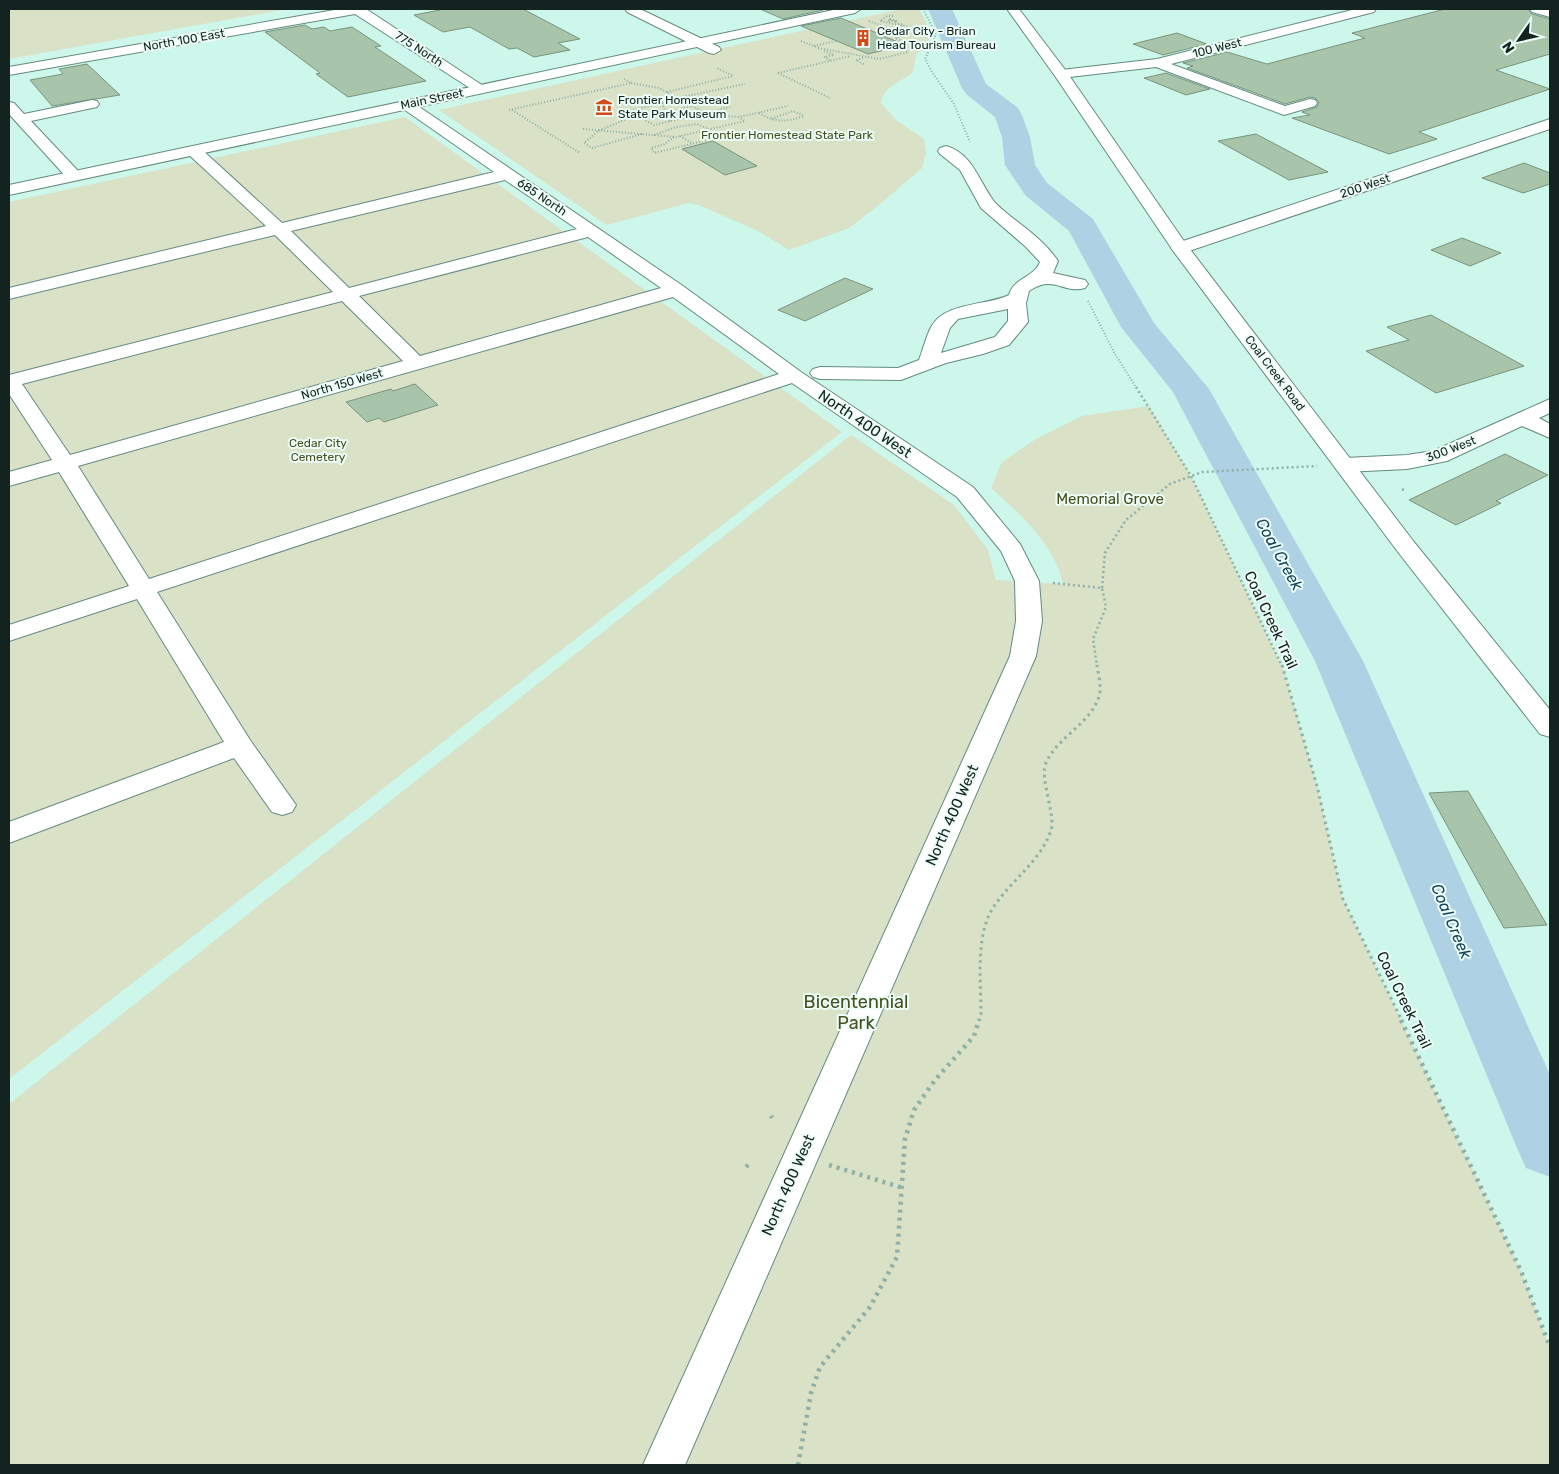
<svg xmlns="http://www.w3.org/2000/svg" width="1559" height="1474" font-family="Rubik,sans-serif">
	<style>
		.green { fill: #d9e1c6 }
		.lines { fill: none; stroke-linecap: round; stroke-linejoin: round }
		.river { fill: #aed1e3; fill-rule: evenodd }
		.building { fill: #a8c4aa; stroke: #7a957d }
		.minor-casing { stroke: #648b80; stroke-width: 2 }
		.major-casing { stroke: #648b80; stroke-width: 2 }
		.path-far3 { stroke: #8eb0a6; stroke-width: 2; stroke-dasharray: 1 2; stroke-linecap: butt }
		.path-far2 { stroke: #8eb0a6; stroke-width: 2.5; stroke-dasharray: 2 3; stroke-linecap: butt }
		.path-far1 { stroke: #8eb0a6; stroke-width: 3; stroke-dasharray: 2.5 4; stroke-linecap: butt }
		.path { stroke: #8eb0a6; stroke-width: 4.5; stroke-dasharray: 3 5; stroke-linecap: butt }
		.minor { fill: #fff; fill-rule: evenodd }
		.major { fill: #fff; fill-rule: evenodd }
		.labels { text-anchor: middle; stroke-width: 4; stroke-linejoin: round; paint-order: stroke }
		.far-poi-label { font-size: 12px; fill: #13231f; stroke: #edfdf8; text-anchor: start }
		.far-street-label { font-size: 12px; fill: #13231f; stroke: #edfdf8 }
		.far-park-label { font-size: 12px; fill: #45501e; stroke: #edfdf8 }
		.street-label { font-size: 15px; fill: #13231f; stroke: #edfdf8 }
		.park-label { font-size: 15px; fill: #45501e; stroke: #edfdf8 }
		.water-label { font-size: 16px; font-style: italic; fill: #154357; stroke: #edfdf8 }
		.near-park-label { font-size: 18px; fill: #45501e; stroke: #edfdf8 }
	</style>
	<rect width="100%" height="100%" fill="#ccf7ea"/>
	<g class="green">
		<path d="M9 9H287L9 59Z"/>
		<path d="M902 9H919L932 34 924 48 916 55 913 72C902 81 882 88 881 103L897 121 924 139 926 153 922 168 885 200 849 228 789 250 758 231 699 205 688 203 607 225 439 110Z"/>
		<path d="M405 117 842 432 9 1079V202Z"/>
		<path d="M1149 406 1191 476 1283 668 1317 786 1343 899 1521 1271 1550 1347V1465H9V1104L851 435 954 505 988 550 996 580 1063 584C1055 545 1020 514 991 488L1002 462 1036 439 1082 416Z"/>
	</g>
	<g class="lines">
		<path class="river" d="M928 9H952L986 84 1017 107 1021 113 1030 137 1035 165 1047 183 1093 219 1154 323 1209 389 1363 661 1550 1075V1177L1526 1168 1517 1148 1315 661 1173 392 1121 327 1069 231 1025 195 1005 165 1002 137 995 117 966 94 962 88Z"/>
	</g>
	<g class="building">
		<path d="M438 9H523L580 39 558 43 570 50 534 57 517 48 509 49 470 27 443 32 414 15 440 10Z"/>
		<path d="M760 9H819L823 10 783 19Z"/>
		<path d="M1445 9H1528L1532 14 1550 19V54L1496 70 1550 89 1419 132 1437 139 1389 154 1292 118 1310 115 1302 112 1317 107 1319 102 1315 98 1310 97 1285 104 1187 68 1193 66 1183 63 1227 52 1267 64 1365 38 1352 33Z"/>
		<path d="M841 18 872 31 905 45 868 54 801 26Z"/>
		<path d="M305 25 312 29 324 27 330 31 352 27 381 46 375 47 426 81 348 97 316 74 320 73 265 32Z"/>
		<path d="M1177 33 1207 44 1163 55 1133 44Z"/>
		<path d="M87 64 120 95 52 106 30 80 63 74 59 69Z"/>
		<path d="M1166 73 1210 89 1186 95 1144 78Z"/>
		<path d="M1256 134 1328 172 1289 180 1218 141Z"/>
		<path d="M713 141 757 166 725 175 682 149Z"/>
		<path d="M1524 163 1550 173V184L1523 193 1482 178Z"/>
		<path d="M1462 238 1501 253 1470 266 1431 250Z"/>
		<path d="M845 278 873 289 805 321 778 310Z"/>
		<path d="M1431 315 1524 366 1436 393 1366 351 1409 340 1387 327Z"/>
		<path d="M415 384 438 405 384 422 379 418 367 422 346 402 391 389 393 391Z"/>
		<path d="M1505 454 1548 475 1496 501 1501 503 1456 525 1409 500Z"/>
		<path d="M1468 791 1547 925 1504 928 1429 793Z"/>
	</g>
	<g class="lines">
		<g class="minor-casing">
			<g id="minor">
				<path d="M340 9H366L488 89 486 92H476L355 14 9 75V67Z"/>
				<path d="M625 9H640L719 47 721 50 714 54 709 53 627 12Z"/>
				<path d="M1356 9H1376L1374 12 1171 64 1285 106 1310 99 1315 100 1317 103 1315 106 1284 115 1156 67 1061 78 1054 74 1061 70 1157 59Z"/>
				<path d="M1530 9H1550V17L1532 12Z"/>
				<path d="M92 100 97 101 99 104 97 107 31 121 80 173 82 176 80 179H68L9 114V102L14 103 24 114Z"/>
				<path d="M407 101 412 102 683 286 801 372 973 487 1020 544 1039 581 1042 621 1036 656 685 1465H643L1010 656 1016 621 1015 581 1001 551 957 497 792 383 157 592 250 740 296 805 292 812 282 815 272 812 234 758 9 843V822L224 742 137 599 9 641V625L129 586 59 472 9 486V472L52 460 9 394V375L333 292 275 235 9 299V288L266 226 187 153 185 150 187 147H199L282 223 494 172 402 108 400 105 402 102ZM505 180 577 229 349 288 291 231ZM588 237 661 288 420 356 359 296ZM673 297 779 374 149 579 78 466ZM342 301 403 361 70 455 22 384Z"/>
				<path d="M1550 119V129L1186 252 1180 253 1174 252 1171 248 1174 244Z"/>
				<path d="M946 146C972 153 979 181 993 200 997 206 1005 211 1010 216 1027 229 1046 243 1058 261L1053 273 1085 280 1088 284 1085 288C1062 294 1054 274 1029 291L1026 303 1028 322 1009 345 983 354 946 363 901 380 820 379 813 377 810 373 813 369 820 367 898 368 919 360C923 349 926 337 931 327 944 302 986 306 1009 295 1013 278 1035 277 1040 262L1026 247 981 208 960 170 940 154 938 151 940 148ZM1008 309V321L995 337 941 353 950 328 958 319Z"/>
				<path d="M1550 399V413L1539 418 1550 424V438L1522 426 1447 461 1407 469 1345 472 1337 470 1334 465 1337 460 1345 458 1407 455 1433 451Z"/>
			</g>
		</g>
		<g class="major-casing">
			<g id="major">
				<path d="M838 9H861L855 13 9 195V185Z"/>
				<path d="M1007 9H1019L1066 71 1186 244 1414 542 1550 710V737L1540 734 1398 552 1174 252 1055 76Z"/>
			</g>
		</g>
		<g class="path-far3">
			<path d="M923 9 936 34 925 59 932 72 954 104 970 142"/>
			<path d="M893 16H887L880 21 904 26"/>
			<path d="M890 19 897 21H888Z"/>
			<path d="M869 21 905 35"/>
			<path d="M895 22 913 29"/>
			<path d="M889 29 900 28 936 34"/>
			<path d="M801 41 819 48"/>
			<path d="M814 46 836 41"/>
			<path d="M818 48 879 59 908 52 904 50 905 44 908 43 895 38 905 35"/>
			<path d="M824 51 834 55 824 57 830 60"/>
			<path d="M863 58 856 60 865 65"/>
			<path d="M778 73 851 56"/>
			<path d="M778 73 830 98"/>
			<path d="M631 83 659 88 709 115 739 117 788 106"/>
			<path d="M667 92 733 76 717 68"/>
			<path d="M677 98 745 84"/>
			<path d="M662 103 679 100"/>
			<path d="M509 110 631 83 624 79"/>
			<path d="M512 110 580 153"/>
			<path d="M759 113C776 123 786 122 804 116L793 111 771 119"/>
			<path d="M636 115 629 111 662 103 666 113"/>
			<path d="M640 116 664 115"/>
			<path d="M670 121 664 115 666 113 691 106"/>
			<path d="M583 129 676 137 745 121 739 117"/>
			<path d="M642 134 592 148 584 143 598 131 636 115 654 125 730 107"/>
			<path d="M654 135 676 127 697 124 708 129"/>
			<path d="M680 136 692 143"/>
			<path d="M674 137 663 145 651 148 654 153 712 139 737 137"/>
			<path d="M1088 301 1115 354 1137 389"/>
		</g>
		<g class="path-far2">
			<path d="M1136 387 1191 476 1282 666"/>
			<path d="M1402 489 1405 491"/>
			<path d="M1053 583 1102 588 1106 607 1093 639 1097 666"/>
			<path d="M1102 588 1105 553 1126 520 1170 484 1202 472 1317 466"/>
		</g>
		<g class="path-far1">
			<path d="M1282 665 1317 786 1343 899 1402 1021"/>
			<path d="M979 1021 981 1014C981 985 977 951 986 923 996 890 1040 866 1051 830 1056 815 1039 777 1046 763 1058 735 1094 723 1100 692 1101 684 1098 673 1097 665"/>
		</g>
		<g class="path">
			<path d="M1401 1020 1521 1271 1550 1347"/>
			<path d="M771 1116 772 1118"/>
			<path d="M829 1165 903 1188"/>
			<path d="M746 1167 749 1164"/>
			<path d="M798 1465 811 1393 820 1367 870 1307 897 1257 905 1139 914 1110 935 1080 974 1036 979 1020"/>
		</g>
		<use href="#minor" class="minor"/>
		<use href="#major" class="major"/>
	</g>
	<defs>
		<g id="building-bare" transform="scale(1.35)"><path d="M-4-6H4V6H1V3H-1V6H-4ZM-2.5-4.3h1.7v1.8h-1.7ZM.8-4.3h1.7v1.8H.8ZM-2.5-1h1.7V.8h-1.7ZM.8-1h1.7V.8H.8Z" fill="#d24c17" stroke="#edfdf8" stroke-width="2.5" paint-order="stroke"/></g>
		<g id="museum-bare" transform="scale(1.35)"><path d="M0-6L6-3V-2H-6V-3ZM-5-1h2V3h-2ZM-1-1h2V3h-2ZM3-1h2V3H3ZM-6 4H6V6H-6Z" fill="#d24c17" stroke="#edfdf8" stroke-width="2.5" paint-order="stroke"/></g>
	</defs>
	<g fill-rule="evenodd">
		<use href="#building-bare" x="863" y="38"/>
		<use href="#museum-bare" x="604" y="107"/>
	</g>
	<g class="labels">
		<g class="far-poi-label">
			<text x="877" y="35">Cedar City - Brian<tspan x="877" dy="14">Head Tourism Bureau</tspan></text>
			<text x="618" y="104">Frontier Homestead<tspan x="618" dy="14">State Park Museum</tspan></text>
		</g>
		<g class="far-street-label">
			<text transform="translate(184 40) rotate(-10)" y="4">North 100 East</text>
			<text transform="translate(1217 48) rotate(-14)" y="4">100 West</text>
			<text transform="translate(419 49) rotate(33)" y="4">775 North</text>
			<text transform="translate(432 99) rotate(-12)" y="4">Main Street</text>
			<text transform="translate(1365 186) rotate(-19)" y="4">200 West</text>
			<text transform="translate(542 197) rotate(34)" y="4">685 North</text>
			<text transform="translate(1275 373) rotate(53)" y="4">Coal Creek Road</text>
			<text transform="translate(342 384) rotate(-16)" y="4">North 150 West</text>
			<text transform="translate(1451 449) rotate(-21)" y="4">300 West</text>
		</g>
		<g class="far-park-label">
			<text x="787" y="139">Frontier Homestead State Park</text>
			<text x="318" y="447">Cedar City<tspan x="318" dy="14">Cemetery</tspan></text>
		</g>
		<g class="street-label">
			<text transform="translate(865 424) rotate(34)" y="5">North 400 West</text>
			<text transform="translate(1271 620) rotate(65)" y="5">Coal Creek Trail</text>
			<text transform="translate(952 815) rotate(-66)" y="5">North 400 West</text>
			<text transform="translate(1404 1000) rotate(64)" y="5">Coal Creek Trail</text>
			<text transform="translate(788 1185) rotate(-66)" y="5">North 400 West</text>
		</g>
		<g class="park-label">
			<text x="1110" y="504">Memorial Grove</text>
		</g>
		<g class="water-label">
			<text transform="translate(1280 554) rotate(61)" y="6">Coal Creek</text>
			<text transform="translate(1452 921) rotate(67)" y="6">Coal Creek</text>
		</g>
		<g class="near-park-label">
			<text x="856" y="1008">Bicentennial<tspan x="856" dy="21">Park</tspan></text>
		</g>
	</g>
	<rect width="1559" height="1474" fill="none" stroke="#13231f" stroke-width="20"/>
	<g transform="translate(1519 40) rotate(236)" stroke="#edfdf8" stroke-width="4" paint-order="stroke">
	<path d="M0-4L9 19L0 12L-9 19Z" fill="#13231f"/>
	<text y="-8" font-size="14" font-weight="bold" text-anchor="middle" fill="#13231f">N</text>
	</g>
</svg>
